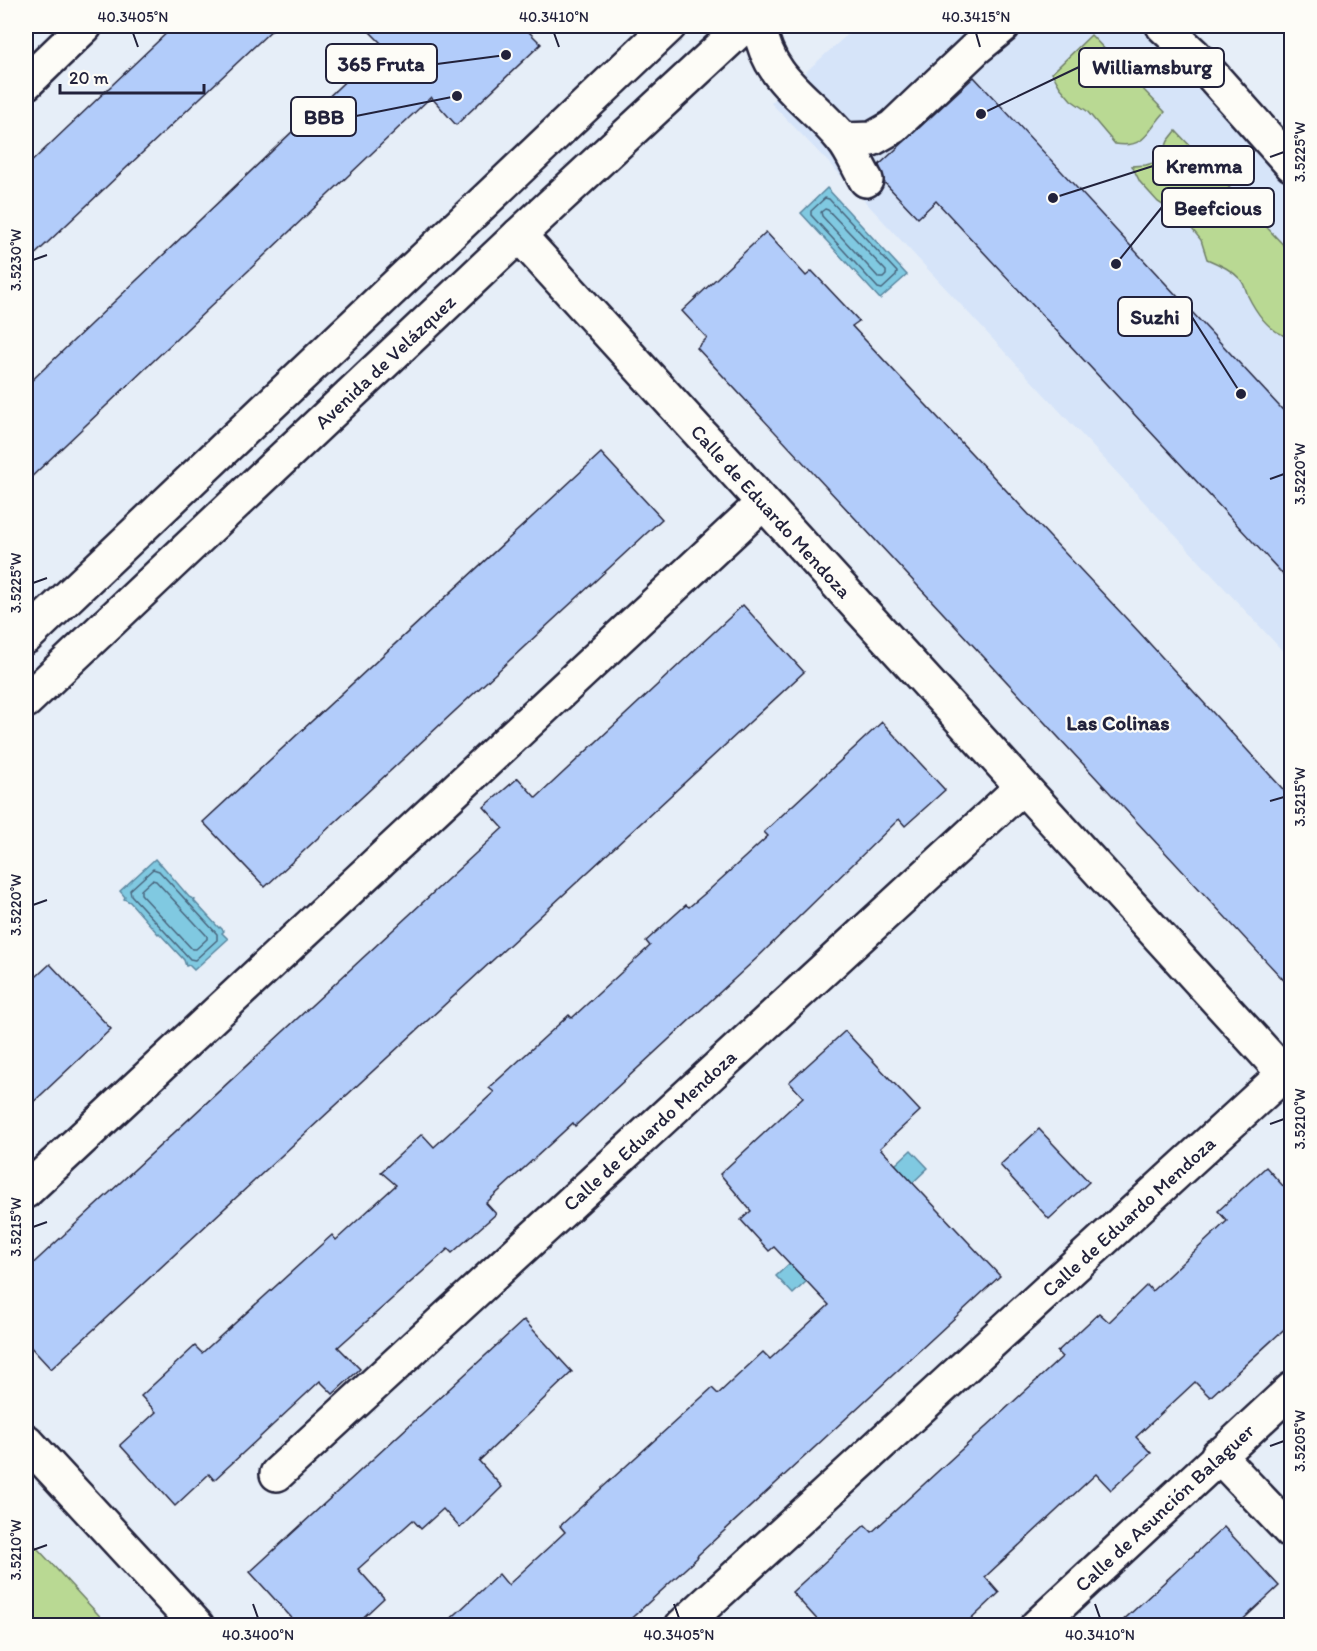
<svg xmlns="http://www.w3.org/2000/svg" width="1317" height="1651" font-family="Itim,sans-serif">
	<style>
		.built { fill: #d6e4f9 }
		.green { fill: #b9d993; stroke: #6e7e67; stroke-width: 1.5 }
		.water { fill: #80c9e1; stroke: #5a869f; stroke-width: 1.5 }
		.lines { fill: none; stroke-linecap: round; stroke-linejoin: round }
		.shore { stroke: #48657d; stroke-width: 1.5 }
		.building { fill: #b2ccfa; stroke: #22223b; stroke-width: 1.5 }
		.minor-casing { stroke: #22223b; stroke-width: 38 }
		.minor { stroke: #fdfcf7; stroke-width: 33 }
		.ticks { fill: none; stroke: #22223b; stroke-width: 2 }
		.labels { text-anchor: middle; stroke-width: 4.5; stroke-linejoin: round; paint-order: stroke }
		.street-label { font-size: 20px; fill: #22223b; stroke: #fdfcf7 }
		.neighbourhood-label { font-size: 21px; font-weight: bold; fill: #22223b; stroke: #fdfcf7 }
		.leader { fill: none; stroke: #22223b; stroke-width: 2 }
		.callout-dot { fill: #22223b; stroke: #fdfcf7; stroke-width: 2 }
		.callout { fill: #fdfcf7; stroke: #22223b; stroke-width: 2 }
		.callout-label { font-size: 21px; text-anchor: middle; font-weight: bold; fill: #22223b }
		.neatline { fill: none; stroke: #22223b; stroke-width: 2 }
		.ticks-label { font-size: 15px; text-anchor: middle; fill: #22223b }
	</style>
	<rect width="100%" height="100%" fill="#e6eef8"/>
	<filter id="ink" filterUnits="userSpaceOnUse"><feTurbulence type="fractalNoise" baseFrequency=".0167" numOctaves="2"/><feDisplacementMap in="SourceGraphic" scale="12" xChannelSelector="R" yChannelSelector="G"/><feConvolveMatrix kernelMatrix="1 2 1 2 8 2 1 2 1" color-interpolation-filters="sRGB"/></filter>
	<g filter="url(#ink)">
		<path class="built" d="M857 26H1180L1291 146V660L831 165 771 103Z"/>
		<g class="green">
			<path d="M1091 35 1165 112C1147 131 1146 149 1115 144L1087 111 1071 100 1060 87 1052 73Z"/>
			<path d="M1176 131 1291 253V337C1270 334 1257 314 1248 296 1246 290 1244 283 1240 279 1231 269 1218 264 1207 259L1201 240 1184 219 1158 202 1140 182 1132 166 1146 165 1160 161 1168 141Z"/>
			<path d="M26 1536 108 1625H26Z"/>
		</g>
		<g class="water">
			<path d="M827 188 907 275 880 299 801 213Z"/>
			<path d="M155 859 160 865 161 864 189 897 195 900 194 901 219 928 220 927 224 931 222 933 228 939 194 970 189 965 186 966 184 960 159 933 158 934 130 902 124 899 125 897 120 891Z"/>
			<path d="M911 1150 928 1168 883 1211 866 1192Z"/>
			<path d="M821 1234 838 1252 793 1294 776 1276Z"/>
		</g>
		<g class="lines">
			<g class="shore">
				<path d="M825 198 829 199 897 272 896 276 882 289 878 288 811 215V211Z"/>
				<path d="M825 209 828 210 886 271V275L883 278H879L822 216 821 212Z"/>
				<path d="M153 869 159 871 217 934V940L195 960 190 959 131 895 130 890Z"/>
				<path d="M152 880 156 881 207 936V939L196 949H192L141 894V890Z"/>
			</g>
		</g>
		<g class="building">
			<path d="M174 26H276L26 263V167Z"/>
			<path d="M364 26H523L541 44 456 125 431 97 26 482V386L383 45Z"/>
			<path d="M974 77 1292 420V584L936 201 918 218 884 182 879 165Z"/>
			<path d="M766 232 806 276 812 271 859 321 852 326 1139 632 1292 799V989L697 348 707 338 682 311Z"/>
			<path d="M601 453 662 519 265 887 203 822Z"/>
			<path d="M743 605 804 672 51 1369 26 1342V1270L503 828 484 807 518 778 536 798Z"/>
			<path d="M882 722 945 790 905 826 899 819 758 957 575 1126 573 1123 486 1203 496 1214 452 1253 448 1249 338 1347 360 1369 333 1394 320 1381 214 1480 209 1474 175 1506 120 1445 156 1412 141 1396 195 1346 202 1353 332 1235 336 1240 396 1185 381 1172 422 1134 434 1147 494 1092 489 1088 569 1015 572 1018 650 946 646 941 686 905 689 907 709 890 768 836 764 832Z"/>
			<path d="M50 964 111 1029 26 1109V986Z"/>
			<path d="M845 1031 920 1111 880 1148 1000 1276 697 1556 698 1557 623 1626H443L499 1574 508 1585 565 1532 560 1526 712 1388 718 1394 763 1352 770 1359 829 1305 774 1247 769 1251 741 1220 751 1211 720 1174 803 1097 789 1082Z"/>
			<path d="M1039 1129 1089 1182 1049 1219 1000 1165Z"/>
			<path d="M1266 1167 1292 1196V1322L1210 1397 1195 1382 1136 1437 1151 1453 1111 1490 1096 1474 985 1577 999 1593 964 1626H823L792 1592 865 1525 872 1532 1062 1357 1057 1352 1099 1313 1109 1322 1147 1285 1152 1291 1227 1221 1218 1211Z"/>
			<path d="M524 1320 572 1372 479 1461 502 1487 460 1528 443 1509 421 1529 413 1520 358 1569 384 1598 354 1626H299L250 1572Z"/>
			<path d="M1224 1527 1279 1586 1236 1626H1117Z"/>
		</g>
		<g class="lines">
			<g class="minor-casing">
				<g id="minor">
					<path d="M759 26C769 83 810 99 843 140 852 151 858 167 866 180"/>
					<path d="M1163 26 1194 55 1292 165"/>
					<path d="M26 83 85 26"/>
					<path d="M843 140 872 139 893 127 976 48 1003 26"/>
					<path id="s1" d="M519 235 1292 1082"/>
					<path d="M26 637 669 26"/>
					<path id="s2" d="M26 701 519 235 744 26"/>
					<path d="M26 1191 763 503"/>
					<path d="M26 1441 197 1626"/>
					<path d="M1218 1455 1292 1533"/>
					<path id="s3" d="M277 1474 1022 787"/>
					<path id="s4" d="M682 1626 1284 1074"/>
					<path id="s5" d="M1037 1626 1292 1389"/>
				</g>
			</g>
			<use href="#minor" class="minor"/>
		</g>
	</g>
	<path class="ticks" d="M133 33 138 47M554 33 559 47M976 33 980 47M1270 157 1284 152M33 260 47 255M1270 479 1284 474M33 583 47 578M1270 801 1284 797M33 905 47 900M1270 1124 1284 1119M33 1227 47 1222M1270 1446 1284 1441M33 1550 47 1545M253 1604 258 1618M674 1604 679 1618M1095 1604 1100 1618"/>
	<g class="labels">
		<g class="street-label">
			<text dy="7" stroke="none"><textPath href="#s2" startOffset="494">Avenida de Velázquez</textPath></text>
			<text dy="7" stroke="none"><textPath href="#s1" startOffset="374">Calle de Eduardo Mendoza</textPath></text>
			<text dy="7" stroke="none"><textPath href="#s3" startOffset="507">Calle de Eduardo Mendoza</textPath></text>
			<text dy="7" stroke="none"><textPath href="#s4" startOffset="606">Calle de Eduardo Mendoza</textPath></text>
			<text dy="7" stroke="none"><textPath href="#s5" startOffset="174">Calle de Asunción Balaguer</textPath></text>
		</g>
		<g class="neighbourhood-label">
			<text x="1118" y="730">Las Colinas</text>
		</g>
	</g>
	<path class="leader" d="M506 55L437 64M981 114L1079 67M457 96L356 116M1053 198L1153 166M1116 264L1162 207M1241 394L1192 317"/>
	<g class="callout-dot">
		<circle cx="506" cy="55" r="6"/>
		<circle cx="981" cy="114" r="6"/>
		<circle cx="457" cy="96" r="6"/>
		<circle cx="1053" cy="198" r="6"/>
		<circle cx="1116" cy="264" r="6"/>
		<circle cx="1241" cy="394" r="6"/>
	</g>
	<g class="callout">
		<rect x="326" y="44" width="111" height="39" rx="6"/>
		<rect x="1079" y="48" width="145" height="39" rx="6"/>
		<rect x="291" y="97" width="65" height="39" rx="6"/>
		<rect x="1153" y="146" width="101" height="39" rx="6"/>
		<rect x="1162" y="188" width="112" height="39" rx="6"/>
		<rect x="1118" y="297" width="74" height="39" rx="6"/>
	</g>
	<g class="callout-label">
		<text x="381" y="71">365 Fruta</text>
		<text x="1152" y="74">Williamsburg</text>
		<text x="324" y="124">BBB</text>
		<text x="1204" y="173">Kremma</text>
		<text x="1218" y="215">Beefcious</text>
		<text x="1155" y="324">Suzhi</text>
	</g>
	<rect width="1317" height="1651" fill="none" stroke="#fdfcf7" stroke-width="66"/>
	<path d="M60 84v9h144v-9" fill="none" stroke="#22223b" stroke-width="3"/>
	<text x="69" y="84" font-size="18" fill="#22223b" stroke="#fdfcf7" stroke-width="4.5" paint-order="stroke">20 m</text>
	<rect x="33" y="33" width="1251" height="1585" class="neatline"/>
	<g class="ticks-label">
		<text x="133" y="22">40.3405°N</text>
		<text x="554" y="22">40.3410°N</text>
		<text x="976" y="22">40.3415°N</text>
		<text transform="translate(1300 152) rotate(-90)" y="5">3.5225°W</text>
		<text transform="translate(16 260) rotate(-90)" y="5">3.5230°W</text>
		<text transform="translate(1300 474) rotate(-90)" y="5">3.5220°W</text>
		<text transform="translate(16 583) rotate(-90)" y="5">3.5225°W</text>
		<text transform="translate(1300 797) rotate(-90)" y="5">3.5215°W</text>
		<text transform="translate(16 905) rotate(-90)" y="5">3.5220°W</text>
		<text transform="translate(1300 1119) rotate(-90)" y="5">3.5210°W</text>
		<text transform="translate(16 1227) rotate(-90)" y="5">3.5215°W</text>
		<text transform="translate(1300 1441) rotate(-90)" y="5">3.5205°W</text>
		<text transform="translate(16 1550) rotate(-90)" y="5">3.5210°W</text>
		<text x="258" y="1640">40.3400°N</text>
		<text x="679" y="1640">40.3405°N</text>
		<text x="1100" y="1640">40.3410°N</text>
	</g>
</svg>
